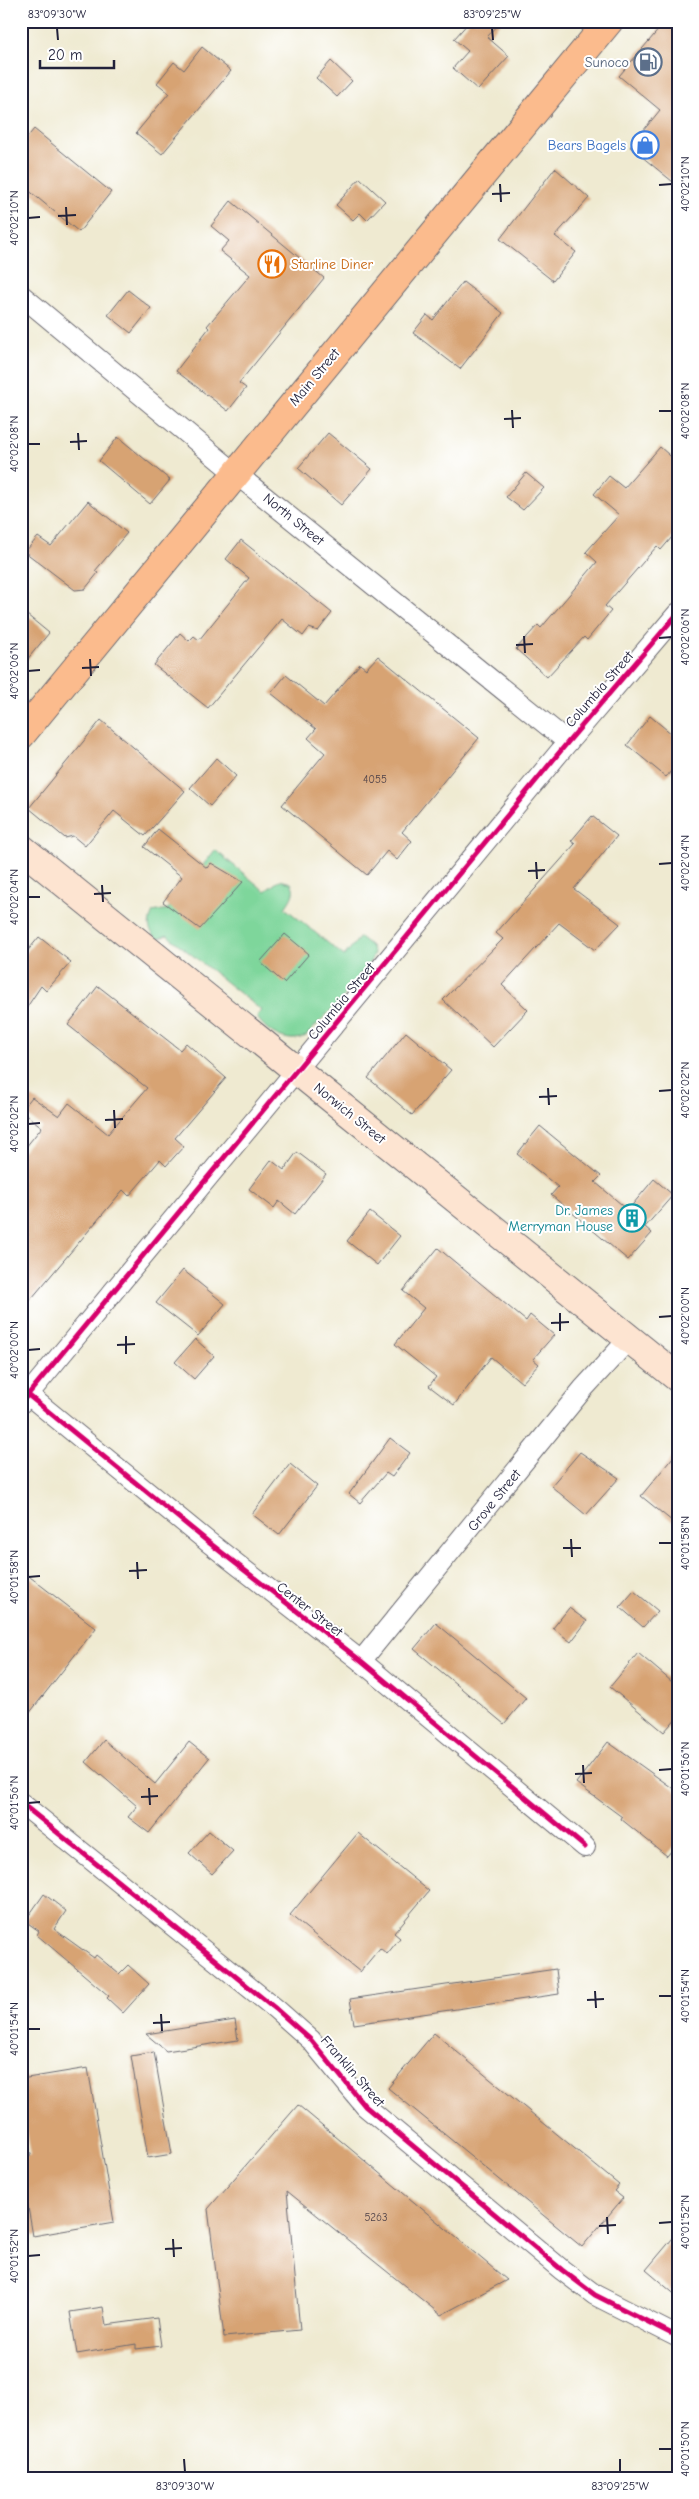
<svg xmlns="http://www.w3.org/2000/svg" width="699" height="2499" font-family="'Comic Neue',sans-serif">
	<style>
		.green { fill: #7ed69b; stroke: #507c6b }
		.building { fill: #d7a373 }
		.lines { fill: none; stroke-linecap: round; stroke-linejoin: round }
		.street-casing { stroke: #6a6870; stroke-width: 22 }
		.secondary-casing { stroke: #6a6870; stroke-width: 30 }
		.primary-casing { stroke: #6a6870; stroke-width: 30 }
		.street { stroke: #fff; stroke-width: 20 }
		.secondary { stroke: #fde4d1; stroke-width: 28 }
		.primary { stroke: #fbbb8d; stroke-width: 28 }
		.cycleway-casing { stroke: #fff; stroke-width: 8 }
		.cycleway { stroke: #d6006c; stroke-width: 5 }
		.ticks { fill: none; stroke: #22223b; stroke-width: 2 }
		.labels { text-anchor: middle; stroke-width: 4; stroke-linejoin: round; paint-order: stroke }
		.number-label { font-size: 11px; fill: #4f4249 }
		.service-label { font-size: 14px; fill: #4e5e75; stroke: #fff; text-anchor: end }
		.shop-label { font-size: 14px; fill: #366cbe; stroke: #fff; text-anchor: end }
		.food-label { font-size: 14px; fill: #c56008; stroke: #fff; text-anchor: start }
		.street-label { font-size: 14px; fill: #22223b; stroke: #fff }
		.culture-label { font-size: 14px; fill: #0d838f; stroke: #fff; text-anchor: end }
		.neatline { fill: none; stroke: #22223b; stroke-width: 2 }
		.ticks-label { font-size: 12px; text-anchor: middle; fill: #22223b }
	</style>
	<rect width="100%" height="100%" fill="#fff"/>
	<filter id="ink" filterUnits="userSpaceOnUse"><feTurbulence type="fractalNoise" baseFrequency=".02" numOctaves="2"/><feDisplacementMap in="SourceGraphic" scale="10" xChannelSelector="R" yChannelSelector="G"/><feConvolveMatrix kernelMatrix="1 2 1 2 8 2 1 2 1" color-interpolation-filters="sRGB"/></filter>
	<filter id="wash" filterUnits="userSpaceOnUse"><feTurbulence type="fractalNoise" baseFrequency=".0096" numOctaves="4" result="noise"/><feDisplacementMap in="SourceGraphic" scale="20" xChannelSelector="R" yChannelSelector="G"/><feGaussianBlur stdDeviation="1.12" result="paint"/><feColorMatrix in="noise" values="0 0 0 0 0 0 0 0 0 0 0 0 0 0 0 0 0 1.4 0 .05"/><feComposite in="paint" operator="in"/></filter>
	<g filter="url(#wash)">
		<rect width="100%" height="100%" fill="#efead1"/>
		<path class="green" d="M215 850 265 891 280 880 291 883C297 892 290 900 285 908L344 956 360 937 371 946 374 953C366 978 325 1015 306 1036 288 1045 267 1033 257 1017L261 1010 167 935 158 939C148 931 147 924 153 912L168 909Z"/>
		<g id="blocks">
			<g class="building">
				<path d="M470 21H502L487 37 509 56 478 90 453 68 468 51 454 39Z"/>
				<path d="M666 21H678V186L630 147 660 110 619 76Z"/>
				<path d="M202 47 231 71 162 154 136 133 169 93 157 83 174 62 184 70Z"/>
				<path d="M331 61 352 81 337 97 316 78Z"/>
				<path d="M34 129 111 192 79 232 21 184V145Z"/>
				<path d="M555 168 589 198 555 236 576 252 553 281 500 239Z"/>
				<path d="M360 178 385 201 367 220 360 213 353 220 336 205Z"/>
				<path d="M231 201 324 278 239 383 246 388 228 411 176 371 209 328 207 326 250 275 220 251 229 241 211 226Z"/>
				<path d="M463 282 503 313 460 369 413 333 427 315 433 320Z"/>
				<path d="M128 290 151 308 131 333 108 315Z"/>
				<path d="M328 433 372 469 341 505 298 468Z"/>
				<path d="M118 437 170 480 150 504 99 461Z"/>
				<path d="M660 447 678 463V530L661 550 657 546 605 606 611 611 587 640 584 637 547 677 516 649 538 625 541 628 597 562 586 552 619 515 594 494 609 476 624 488Z"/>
				<path d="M526 473 544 488 523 510 506 497Z"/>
				<path d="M88 501 127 533 95 571 98 573 85 589 75 590 25 552 38 537 51 546Z"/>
				<path d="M241 540 332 613 318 631 309 628 303 636 282 619 208 708 154 665 180 633 189 641 194 636 199 640 249 578 226 559Z"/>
				<path d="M21 610 49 633 21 667Z"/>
				<path d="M378 656 479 738 402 832 412 841 397 860 387 851 367 875 282 805 325 753 308 738 316 729 271 693 286 675 324 706 360 664 366 669Z"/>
				<path d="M650 716 678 739V763L666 777 627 745Z"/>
				<path d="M101 720 185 791 145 836 114 811 85 846 73 836 65 838 29 808Z"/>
				<path d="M216 758 236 776 210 806 190 788Z"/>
				<path d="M592 816 617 836 574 889 620 924 595 950 559 923 502 985 528 1010 493 1047 443 1000 503 939 496 933 575 844 571 841Z"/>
				<path d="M158 829 207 868 211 863 243 882 200 929 163 902 182 877 144 847Z"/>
				<path d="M285 934 309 954 284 983 260 962Z"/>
				<path d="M39 937 71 962 46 991 41 986 21 1016V959Z"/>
				<path d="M98 986 180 1050 186 1043 226 1078 175 1138 184 1146 166 1166 160 1160 129 1196 123 1190 21 1311V1153L42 1127 21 1111 32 1097 59 1116 69 1103 108 1134 147 1088 68 1025Z"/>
				<path d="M406 1032 451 1070 412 1115 368 1078Z"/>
				<path d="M540 1126 601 1176 595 1182 628 1210 654 1179 673 1195 645 1227 652 1233 628 1260 551 1195 558 1187 517 1154Z"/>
				<path d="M297 1152 326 1174 295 1214 279 1201 274 1208 249 1189 271 1160 284 1170Z"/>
				<path d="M370 1212 400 1236 377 1265 347 1241Z"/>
				<path d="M438 1248 526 1321 530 1315 554 1335 533 1359 539 1364 522 1383 491 1357 454 1405 429 1386 436 1377 395 1344 424 1308 403 1291Z"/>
				<path d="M183 1270 225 1304 198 1336 156 1303Z"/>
				<path d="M195 1339 214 1356 194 1379 175 1362Z"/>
				<path d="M390 1438 410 1453 392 1477 386 1473 360 1503 349 1494Z"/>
				<path d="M678 1451V1526L641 1496Z"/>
				<path d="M580 1452 619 1478 586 1515 551 1486Z"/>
				<path d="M290 1464 317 1486 279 1535 252 1514Z"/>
				<path d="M21 1570 96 1628 21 1724Z"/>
				<path d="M634 1591 658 1611 643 1627 620 1607Z"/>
				<path d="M569 1608 587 1621 571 1642 553 1628Z"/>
				<path d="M436 1623 526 1698 504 1724 414 1649Z"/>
				<path d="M638 1653 678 1687V1716L664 1732 610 1687Z"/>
				<path d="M104 1740 155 1784 189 1742 209 1758 149 1833 128 1817 137 1806 86 1762Z"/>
				<path d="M608 1742 678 1792V1843L667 1856 621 1819 622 1817 576 1783Z"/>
				<path d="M209 1831 233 1851 212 1874 189 1853Z"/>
				<path d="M358 1833 429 1891 394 1933 400 1938 387 1954 380 1948 360 1972 290 1915Z"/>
				<path d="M44 1894 66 1911 54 1929 94 1958 96 1955 119 1974 128 1965 149 1984 123 2013 107 1998 109 1996 37 1935 39 1931 25 1921Z"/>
				<path d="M556 1969 559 1994 354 2024 350 1999Z"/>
				<path d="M235 2020 238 2040 166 2051 146 2034Z"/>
				<path d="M434 2033 619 2185 614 2191 623 2198 582 2247 388 2088Z"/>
				<path d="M154 2052 172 2154 148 2158 131 2056Z"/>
				<path d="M88 2068 114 2222 33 2236 21 2167V2157L31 2155 21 2099V2079Z"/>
				<path d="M298 2105 507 2280 441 2315 287 2191 300 2330 224 2337 208 2209Z"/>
				<path d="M678 2232V2297L646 2270Z"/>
				<path d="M103 2307 106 2325 157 2318 161 2346 136 2349V2344L77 2354 70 2312Z"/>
			</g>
		</g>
	</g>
	<g filter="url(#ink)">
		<use href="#blocks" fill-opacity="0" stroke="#6a6870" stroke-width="1"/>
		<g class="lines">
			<g class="street-casing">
				<g id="street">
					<path d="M21 295 235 473 568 742"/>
					<path d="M21 1389 207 1541 361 1661 585 1847"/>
					<path d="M21 1403 568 742 678 613"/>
					<path d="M361 1661 583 1389 628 1340"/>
					<path d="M21 1803 276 2009 311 2040 365 2106 562 2270 595 2295 678 2337"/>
				</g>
			</g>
			<g class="secondary-casing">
				<path id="secondary" d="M21 848 678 1378"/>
			</g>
			<g class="primary-casing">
				<path id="primary" d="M21 735 609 21"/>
			</g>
			<use href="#street" class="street"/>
			<use href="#secondary" class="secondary"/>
			<use href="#primary" class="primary"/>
			<g class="cycleway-casing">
				<g id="cycleway">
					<path d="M22 1390 207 1541 361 1661 585 1847"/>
					<path d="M21 1403 568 742 678 613"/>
					<path d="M21 1803 276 2009 311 2040 365 2106 562 2270 595 2295 678 2337"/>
				</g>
			</g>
			<use href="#cycleway" class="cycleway"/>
		</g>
	</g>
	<path class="ticks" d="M57 28 58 40M492 28 493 40M500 184 501 202M659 185 672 184M492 194 510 193M66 207 67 225M58 216 76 215M28 218 40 217M512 410 513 428M659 411H672M504 419 521 418M78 433 79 450M70 442 87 441M28 444H40M524 636 525 653M659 638 672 637M516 645 533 644M90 659 91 676M82 668 99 667M28 671 40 670M536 862 537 879M659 864 672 863M528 871 545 870M102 885 103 902M94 894 111 893M28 897H40M548 1088 549 1105M659 1091 672 1090M539 1097 557 1096M114 1110 115 1128M105 1120 123 1119M28 1124 40 1123M560 1313V1331M659 1317 672 1316M551 1323 569 1322M126 1336V1354M117 1345 135 1344M28 1350 40 1349M571 1539 572 1557M659 1543H672M563 1548H581M137 1562 138 1579M129 1571 147 1570M28 1577 40 1576M583 1765 584 1783M659 1770 672 1769M575 1774 592 1773M149 1788 150 1805M141 1797 158 1796M28 1803 40 1802M595 1991 596 2008M659 1996H672M587 2000 604 1999M161 2014 162 2031M153 2023 170 2022M28 2029H40M607 2217 608 2234M659 2223 672 2222M599 2226 616 2225M173 2239 174 2257M165 2249 182 2248M28 2256 40 2255M659 2449H672M184 2459 185 2472M620 2459V2472"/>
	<defs>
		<g id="fuel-ring" transform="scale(1.4375)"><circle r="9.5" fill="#fff" stroke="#5c6f8a" stroke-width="1.5"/><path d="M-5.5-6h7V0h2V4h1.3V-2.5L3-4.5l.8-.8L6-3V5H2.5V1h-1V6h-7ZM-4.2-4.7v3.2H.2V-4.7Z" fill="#5c6f8a"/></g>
		<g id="shop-ring" transform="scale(1.4375)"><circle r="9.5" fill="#fff" stroke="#3f7fe0" stroke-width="1.5"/><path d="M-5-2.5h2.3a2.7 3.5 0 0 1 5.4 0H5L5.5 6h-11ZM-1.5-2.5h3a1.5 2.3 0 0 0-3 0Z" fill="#3f7fe0"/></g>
		<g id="restaurant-ring" transform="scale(1.4375)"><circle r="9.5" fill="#fff" stroke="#e8710a" stroke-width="1.5"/><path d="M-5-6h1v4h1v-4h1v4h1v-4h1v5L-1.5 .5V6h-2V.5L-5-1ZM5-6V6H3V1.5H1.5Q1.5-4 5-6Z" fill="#e8710a"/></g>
		<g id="building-ring" transform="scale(1.4375)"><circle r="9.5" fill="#fff" stroke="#0f9aa8" stroke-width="1.5"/><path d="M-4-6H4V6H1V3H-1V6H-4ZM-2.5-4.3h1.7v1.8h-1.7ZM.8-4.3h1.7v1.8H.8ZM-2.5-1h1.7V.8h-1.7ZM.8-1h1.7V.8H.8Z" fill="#0f9aa8"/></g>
	</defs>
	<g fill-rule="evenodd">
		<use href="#fuel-ring" x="648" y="62"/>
		<use href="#shop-ring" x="645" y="145"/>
		<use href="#restaurant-ring" x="272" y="264"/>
		<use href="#building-ring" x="632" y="1218"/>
	</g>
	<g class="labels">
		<g class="number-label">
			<text x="375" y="783">4055</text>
			<text x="376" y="2221">5263</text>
		</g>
		<g class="service-label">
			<text x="629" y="67">Sunoco</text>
		</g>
		<g class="shop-label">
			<text x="626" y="150">Bears Bagels</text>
		</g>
		<g class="food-label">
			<text x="291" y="269">Starline Diner</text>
		</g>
		<g class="street-label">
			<text transform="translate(314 377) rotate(-50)" y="5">Main Street</text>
			<text transform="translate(294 519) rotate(39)" y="5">North Street</text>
			<text transform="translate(599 689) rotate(-49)" y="5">Columbia Street</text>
			<text transform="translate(341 1001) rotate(-50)" y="5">Columbia Street</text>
			<text transform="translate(350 1113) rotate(39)" y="5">Norwich Street</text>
			<text transform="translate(494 1500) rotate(-51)" y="5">Grove Street</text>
			<text transform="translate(310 1609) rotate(38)" y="5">Center Street</text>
			<text transform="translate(353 2071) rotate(49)" y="5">Franklin Street</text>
		</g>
		<g class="culture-label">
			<text x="613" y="1215">Dr. James<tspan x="613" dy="16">Merryman House</tspan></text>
		</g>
	</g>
	<rect width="699" height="2499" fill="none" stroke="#fff" stroke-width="55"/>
	<path d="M40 60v8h74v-8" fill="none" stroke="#22223b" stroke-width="2.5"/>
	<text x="48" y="60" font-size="15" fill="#22223b" stroke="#ffffff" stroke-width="4" paint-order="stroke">20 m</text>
	<rect x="28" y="28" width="644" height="2444" class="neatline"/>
	<g class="ticks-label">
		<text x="57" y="18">83°09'30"W</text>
		<text x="492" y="18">83°09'25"W</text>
		<text transform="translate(685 184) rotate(-90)" y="4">40°02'10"N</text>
		<text transform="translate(14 218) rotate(-90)" y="4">40°02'10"N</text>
		<text transform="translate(685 411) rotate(-90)" y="4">40°02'08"N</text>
		<text transform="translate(14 444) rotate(-90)" y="4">40°02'08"N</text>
		<text transform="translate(685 637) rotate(-90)" y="4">40°02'06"N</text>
		<text transform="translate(14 671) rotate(-90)" y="4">40°02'06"N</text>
		<text transform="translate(685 863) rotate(-90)" y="4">40°02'04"N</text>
		<text transform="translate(14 897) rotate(-90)" y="4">40°02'04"N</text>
		<text transform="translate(685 1090) rotate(-90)" y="4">40°02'02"N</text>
		<text transform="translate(14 1124) rotate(-90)" y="4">40°02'02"N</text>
		<text transform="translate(685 1316) rotate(-90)" y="4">40°02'00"N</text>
		<text transform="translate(14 1350) rotate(-90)" y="4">40°02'00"N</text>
		<text transform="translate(685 1543) rotate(-90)" y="4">40°01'58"N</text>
		<text transform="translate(14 1577) rotate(-90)" y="4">40°01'58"N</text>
		<text transform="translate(685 1769) rotate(-90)" y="4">40°01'56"N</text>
		<text transform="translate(14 1803) rotate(-90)" y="4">40°01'56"N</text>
		<text transform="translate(685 1996) rotate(-90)" y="4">40°01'54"N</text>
		<text transform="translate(14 2029) rotate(-90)" y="4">40°01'54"N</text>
		<text transform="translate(685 2222) rotate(-90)" y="4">40°01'52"N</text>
		<text transform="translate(14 2256) rotate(-90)" y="4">40°01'52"N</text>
		<text transform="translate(685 2449) rotate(-90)" y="4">40°01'50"N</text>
		<text x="185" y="2490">83°09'30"W</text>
		<text x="620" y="2490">83°09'25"W</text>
	</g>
</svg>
